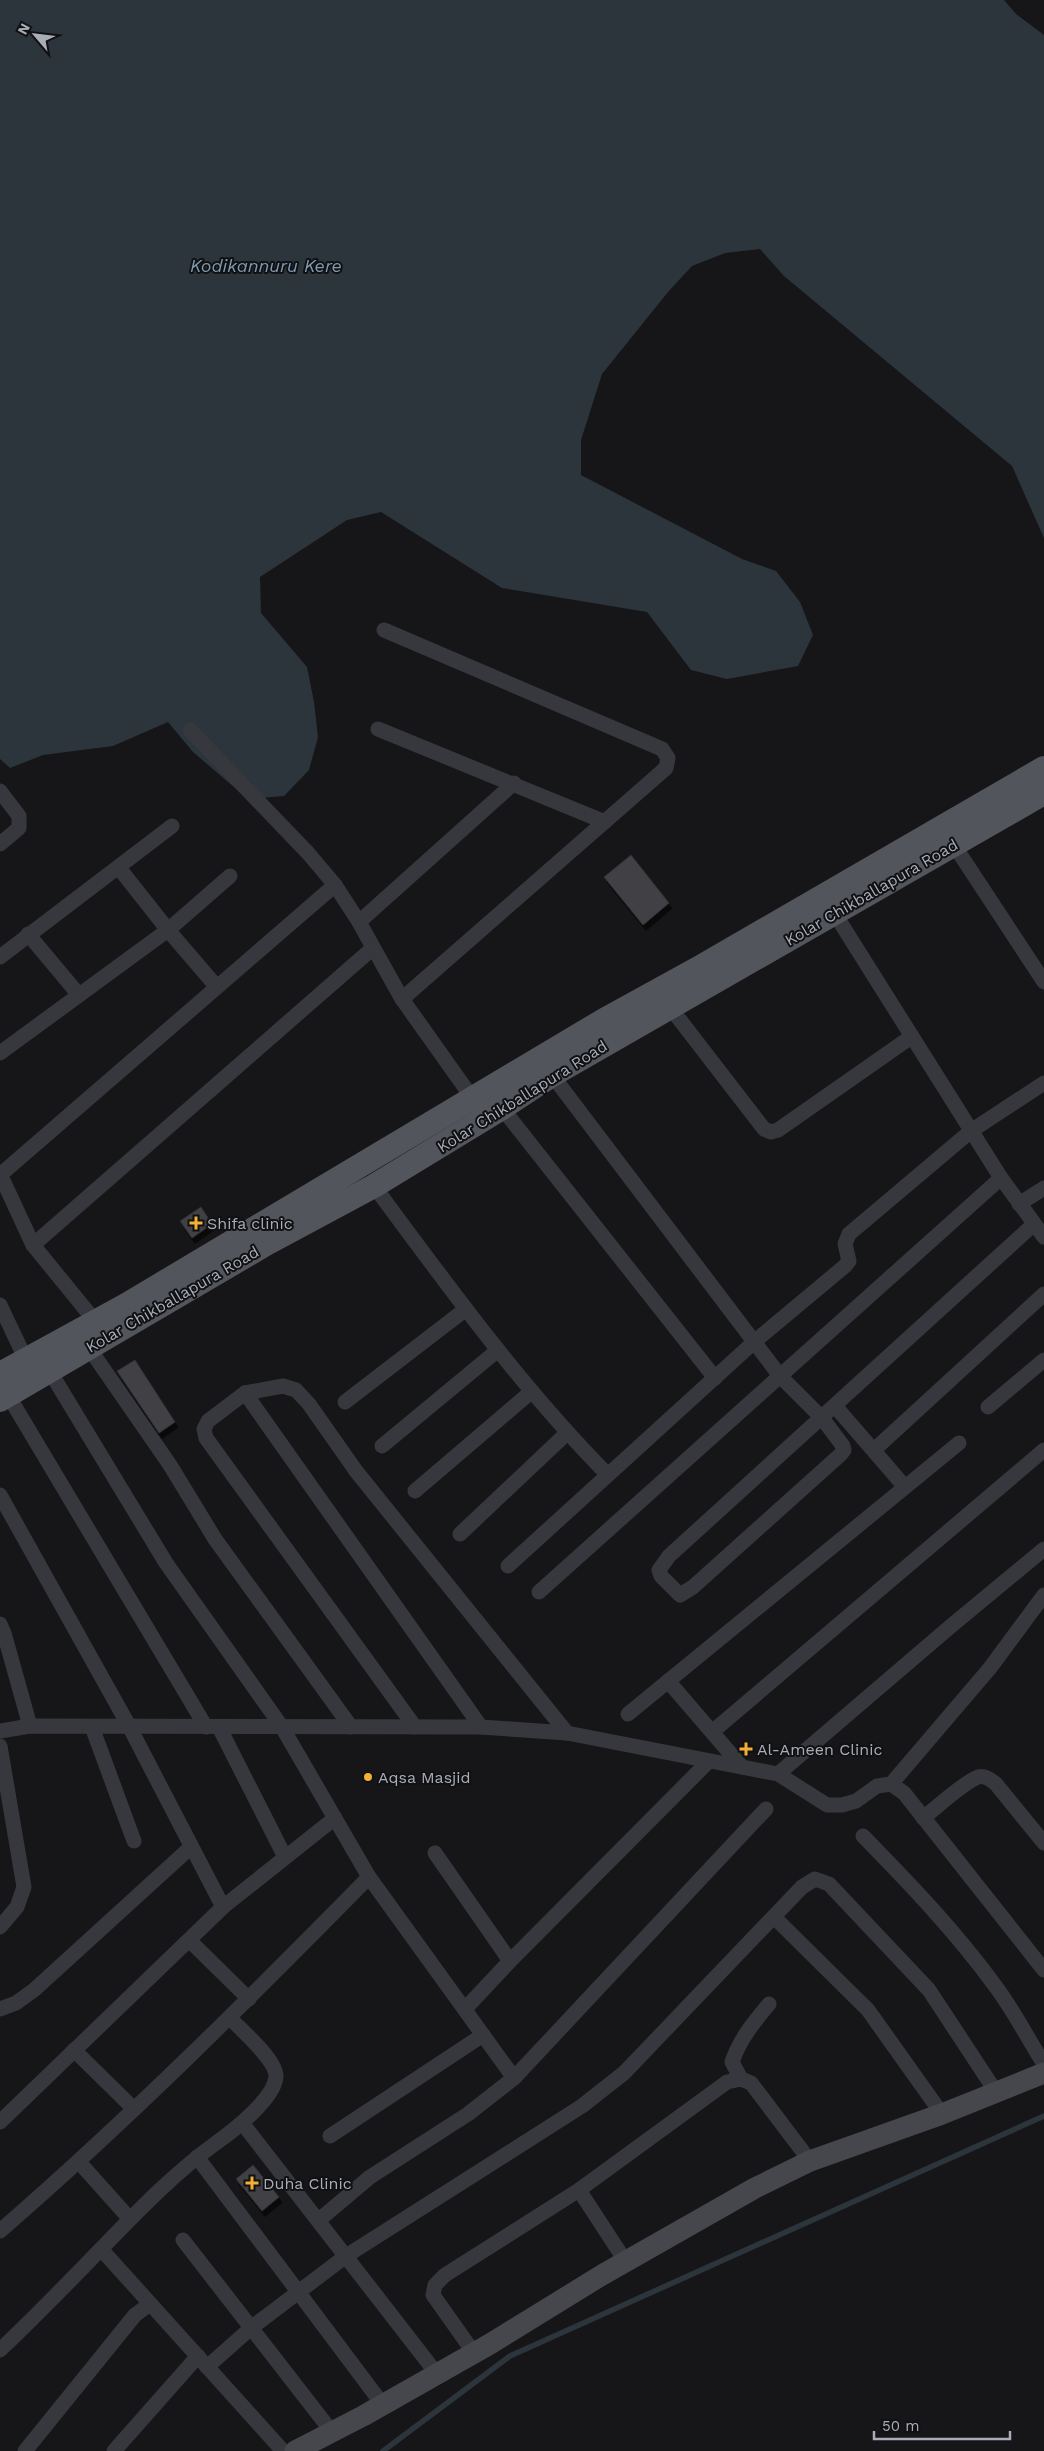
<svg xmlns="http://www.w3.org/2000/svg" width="1044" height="2451" font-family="'Work Sans',sans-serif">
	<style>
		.water { fill: #2c353c }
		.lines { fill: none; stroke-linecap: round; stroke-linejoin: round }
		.stream { stroke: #2c353c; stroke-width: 5.5 }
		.building { fill: #404145; stroke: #303034; filter: url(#shadow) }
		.street { stroke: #37383d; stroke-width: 15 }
		.secondary { stroke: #45474d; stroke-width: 21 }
		.primary { stroke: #53555c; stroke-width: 24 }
		.poi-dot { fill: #f2b134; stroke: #111113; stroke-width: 2 }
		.labels { text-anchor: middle; stroke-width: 4; stroke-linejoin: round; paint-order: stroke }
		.street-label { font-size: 16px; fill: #a8adb8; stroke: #111113 }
		.poi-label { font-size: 16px; fill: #a8adb8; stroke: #111113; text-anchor: start }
		.water-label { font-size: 18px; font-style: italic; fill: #7f9bb3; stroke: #111113 }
	</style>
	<defs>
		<filter id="shadow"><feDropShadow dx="3" dy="5.5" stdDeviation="0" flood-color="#0009"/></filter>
	</defs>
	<rect width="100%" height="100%" fill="#161618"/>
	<path class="water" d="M0 0H1004L1016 14 1044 35V538L1012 466 784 276 760 249 725 253 692 266 668 292 602 374 581 440V475L742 559 776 571 800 602 813 635 798 666 727 679 691 670 647 612 502 588 381 512 347 520 260 577 261 613 307 667 314 702 318 737 309 770 284 796 248 799 193 752 168 722 113 746 43 755 10 768 0 759Z"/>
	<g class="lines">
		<path class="stream" d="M383 2451 510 2356 1044 2116"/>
	</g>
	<g class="building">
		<path d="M631 855 669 903 643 925 604 877Z"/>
		<path d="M201 1207 212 1224 192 1238 180 1221Z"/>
		<path d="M135 1360 175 1422 159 1433 117 1371Z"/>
		<path d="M253 2165 279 2197 262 2211 236 2179Z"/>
	</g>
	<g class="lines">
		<g class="street">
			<path d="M384 630 662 749 668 758 666 768 402 999"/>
			<path d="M378 729 605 822"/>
			<path d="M190 730 308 853 335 885 359 922 402 999 478 1106"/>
			<path d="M0 791 19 816V828L0 844"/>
			<path d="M954 845 1044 982"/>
			<path d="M119 868 168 930 216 986"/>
			<path d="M835 914 1001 1178 1044 1237"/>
			<path d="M359 922 514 783"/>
			<path d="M28 934 79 995"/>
			<path d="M0 957 172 826"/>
			<path d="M666 1002 764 1129 771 1132 778 1130 911 1037"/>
			<path d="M0 1053 168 930 230 876"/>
			<path d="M552 1075 780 1376 822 1418 843 1446 844 1450 840 1455 693 1587 680 1595 661 1576 659 1570 669 1556 1034 1224"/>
			<path d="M502 1108 715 1378"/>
			<path d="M0 1174 33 1245 95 1321"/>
			<path d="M0 1175 335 885"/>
			<path d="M374 1186C448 1286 521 1387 608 1475"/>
			<path d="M1019 1204 1044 1188"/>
			<path d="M33 1245 373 948"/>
			<path d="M0 1305 26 1360"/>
			<path d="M89 1348 170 1465 215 1539 351 1727"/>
			<path d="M46 1365 166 1563 282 1727 369 1877 514 2078"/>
			<path d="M245 1393 481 1727"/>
			<path d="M8 1395 206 1727"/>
			<path d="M345 1402 466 1309"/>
			<path d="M835 1406 905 1487"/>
			<path d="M988 1407 1044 1360"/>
			<path d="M382 1446 498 1350"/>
			<path d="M874 1450 1044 1294"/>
			<path d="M415 1491 532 1391"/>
			<path d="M0 1495 129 1726 223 1907"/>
			<path d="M460 1534 567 1433"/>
			<path d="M508 1566 754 1342 845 1266 849 1261 845 1244 849 1234 971 1131 1044 1083"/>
			<path d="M539 1592 1001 1178"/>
			<path d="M0 1624 4 1633 30 1726"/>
			<path d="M668 1681 742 1767"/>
			<path d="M628 1714 959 1443"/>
			<path d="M92 1727 134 1841"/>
			<path d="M219 1727 285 1857"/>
			<path d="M415 1727 206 1438 204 1429 208 1421 245 1393 283 1386 296 1390 309 1404 356 1471 567 1733"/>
			<path d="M0 1731 30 1726 481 1727 567 1733 778 1774 827 1805H842L856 1801 877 1786 891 1784 904 1793 1044 1970"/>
			<path d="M712 1732 1044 1450"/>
			<path d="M0 1746 24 1887 17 1907 0 1927"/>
			<path d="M778 1774 951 1626 1044 1549"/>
			<path d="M891 1784 990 1668 1044 1595"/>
			<path d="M923 1818C936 1808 964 1782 978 1777 985 1775 991 1780 996 1784L1044 1843"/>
			<path d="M863 1836C910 1884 956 1932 996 1987 1014 2011 1028 2039 1044 2064"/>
			<path d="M435 1853 510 1961"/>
			<path d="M774 1917 868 2010 942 2114"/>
			<path d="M189 1940 249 1999"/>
			<path d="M0 2009 16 2003 34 1990 191 1847"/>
			<path d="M465 2009 510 1961 709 1761"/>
			<path d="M74 2050 134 2109"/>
			<path d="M741 2079 732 2062C740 2039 753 2023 769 2004"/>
			<path d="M0 2122 223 1907 335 1818"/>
			<path d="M243 2124 437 2374"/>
			<path d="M330 2136 483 2035"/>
			<path d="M197 2157 383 2405"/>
			<path d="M79 2162 129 2218"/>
			<path d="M579 2190 626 2262"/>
			<path d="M319 2220 370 2177 468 2114 514 2078 766 1809"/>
			<path d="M0 2231C129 2119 249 1999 369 1877"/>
			<path d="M183 2240 332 2432"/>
			<path d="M101 2249 283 2451"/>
			<path d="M0 2350C34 2318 67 2284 99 2251 136 2213 173 2174 216 2143 233 2131 274 2099 276 2077 277 2060 242 2031 230 2018"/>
			<path d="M474 2353 433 2295 435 2285 445 2275 579 2190 727 2082 741 2079 751 2083 810 2161"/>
			<path d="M207 2367 251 2328 346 2256 582 2106 624 2073 802 1887 815 1879 829 1884 929 1990 996 2092"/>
			<path d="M25 2451 135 2315 150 2304"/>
			<path d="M114 2451 198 2356"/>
		</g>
		<path class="secondary" d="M295 2451 363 2416 490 2344 602 2275 755 2188 810 2161 942 2114 1044 2073"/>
		<g class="primary">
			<path d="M0 1374 126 1305 604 1020 704 965 1044 768"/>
			<path d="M0 1400 266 1244 374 1186 502 1108 552 1075 1044 793"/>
		</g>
	</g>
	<g class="poi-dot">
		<path d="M193.5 1215.5h5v5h5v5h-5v5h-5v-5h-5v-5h5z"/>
		<path d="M743.5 1741.5h5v5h5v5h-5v5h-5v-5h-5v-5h5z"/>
		<circle cx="368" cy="1777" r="5"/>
		<path d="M249.5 2175.5h5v5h5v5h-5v5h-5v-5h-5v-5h5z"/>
	</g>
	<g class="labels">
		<g class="street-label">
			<text transform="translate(871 892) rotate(-30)" y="6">Kolar Chikballapura Road</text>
			<text transform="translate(522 1096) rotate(-32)" y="6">Kolar Chikballapura Road</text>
			<text transform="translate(172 1299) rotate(-30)" y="6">Kolar Chikballapura Road</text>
		</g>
		<g class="poi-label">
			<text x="207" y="1229">Shifa clinic</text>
			<text x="757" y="1755">Al-Ameen Clinic</text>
			<text x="378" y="1783">Aqsa Masjid</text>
			<text x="263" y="2189">Duha Clinic</text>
		</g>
		<g class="water-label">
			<text x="266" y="272">Kodikannuru Kere</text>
		</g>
	</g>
	<g transform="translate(35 35) rotate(298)" stroke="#111113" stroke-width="4" paint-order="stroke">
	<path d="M0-4L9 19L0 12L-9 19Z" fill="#a8adb8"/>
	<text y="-8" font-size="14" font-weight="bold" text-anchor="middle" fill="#a8adb8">N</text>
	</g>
	<path d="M874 2431v8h136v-8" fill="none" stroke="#a8adb8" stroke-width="2.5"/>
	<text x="882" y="2431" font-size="15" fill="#a8adb8" stroke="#111113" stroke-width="4" paint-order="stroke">50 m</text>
</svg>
